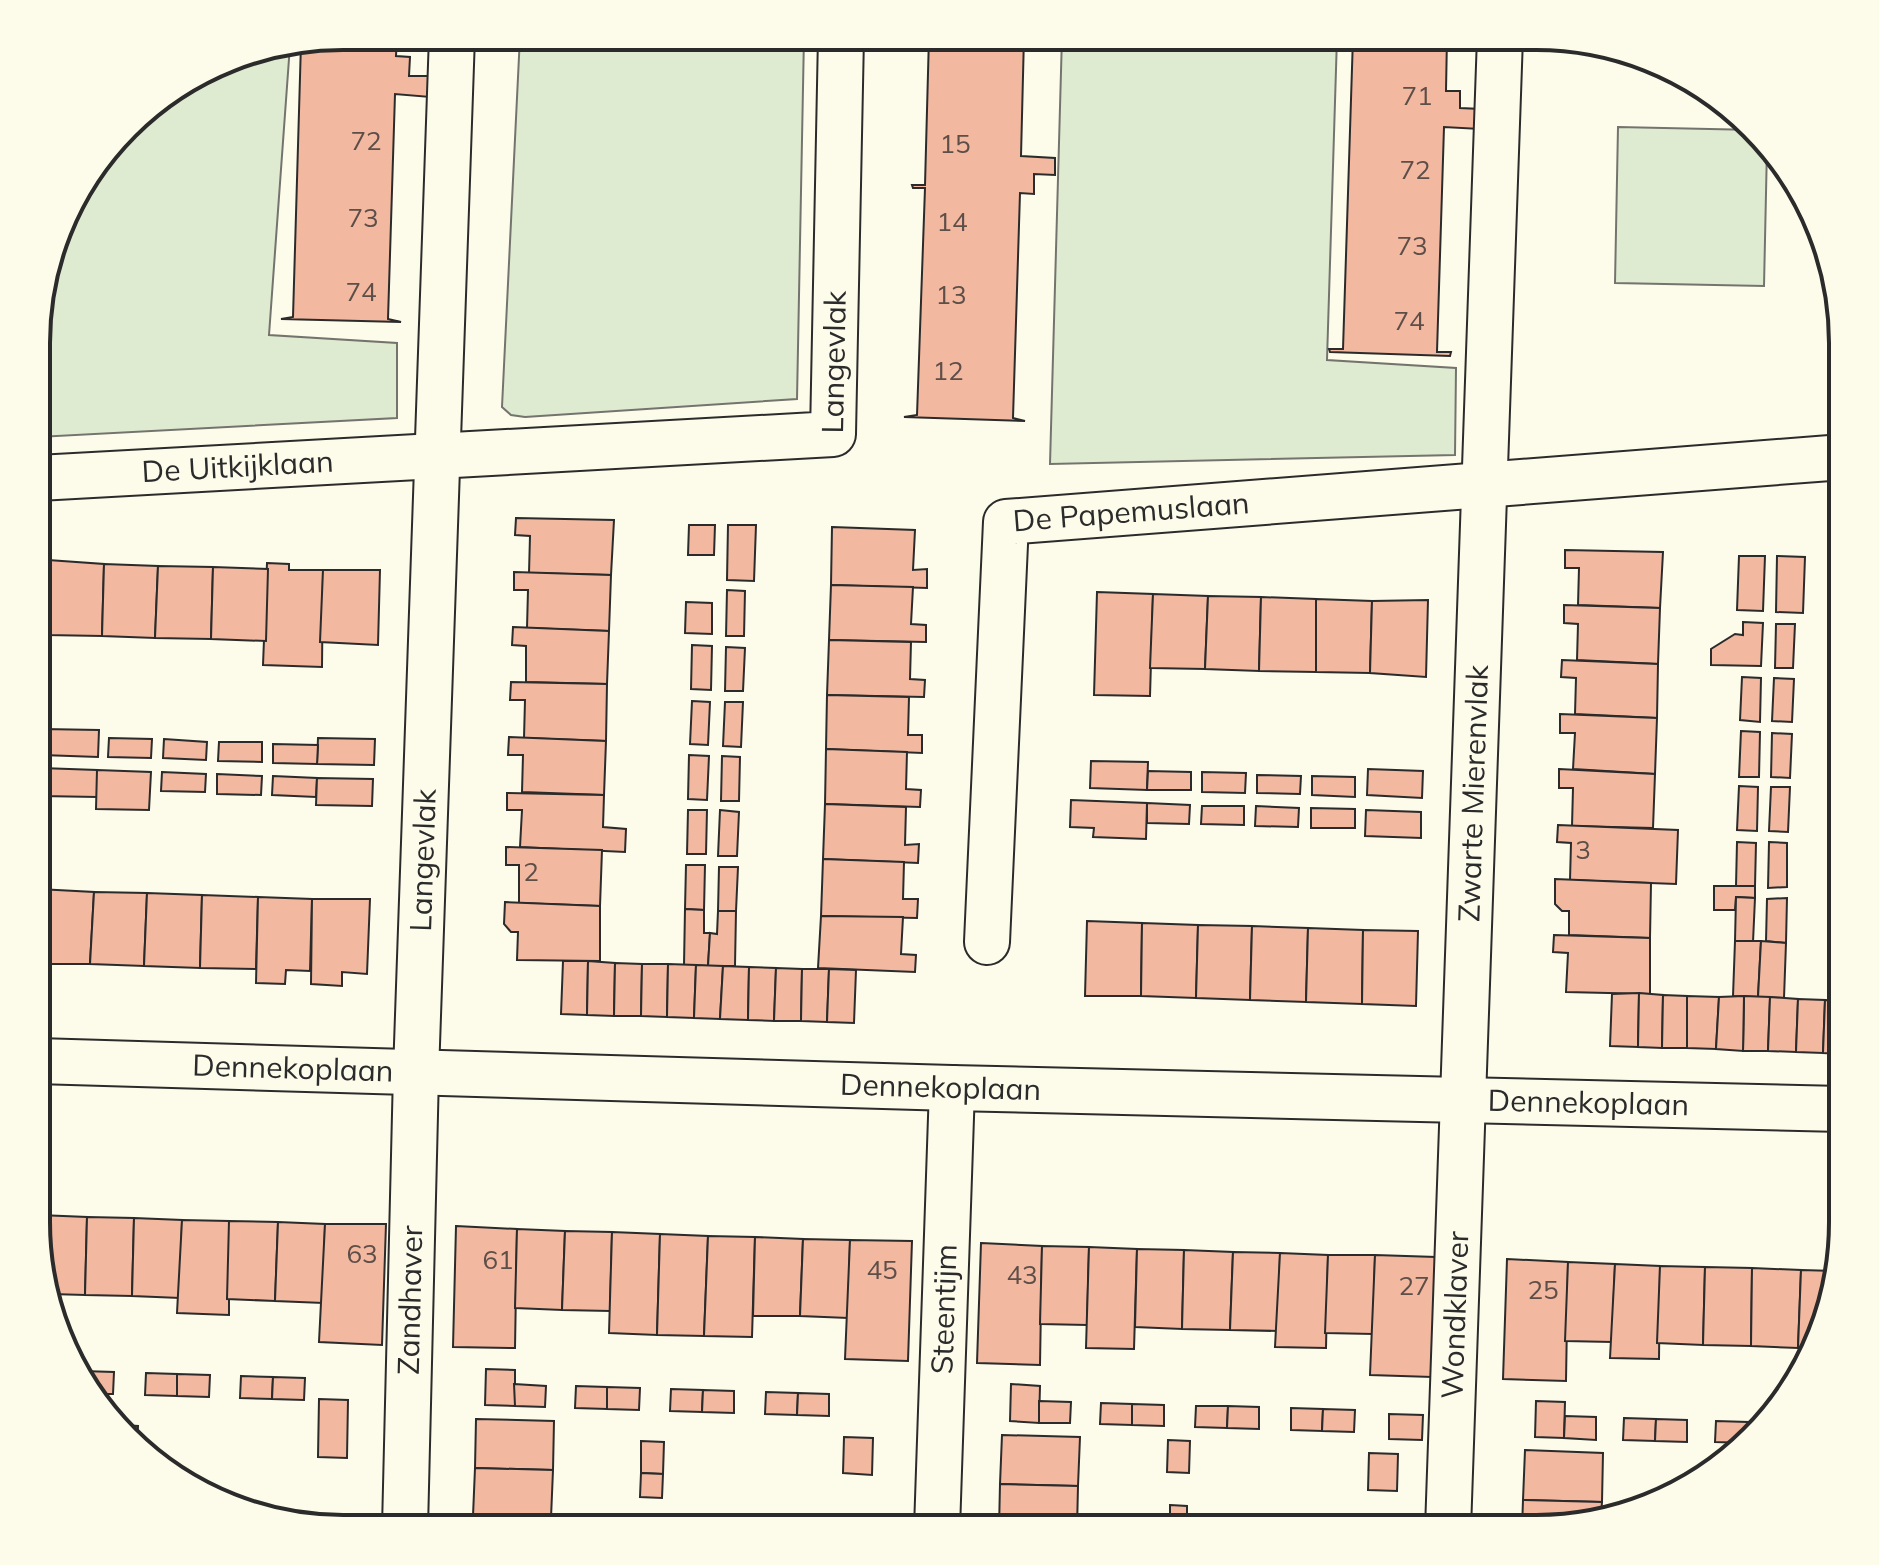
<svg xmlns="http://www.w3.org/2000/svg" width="1879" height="1565" font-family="Mulish,sans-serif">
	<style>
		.green { fill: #deebd1; stroke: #74746e; stroke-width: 2 }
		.building { fill: #f2b8a0; stroke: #2b2b2b; stroke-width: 2 }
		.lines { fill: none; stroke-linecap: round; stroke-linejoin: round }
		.street-casing { stroke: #2b2b2b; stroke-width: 48 }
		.street { stroke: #fdfbea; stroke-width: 44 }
		.labels { text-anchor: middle; stroke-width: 6; stroke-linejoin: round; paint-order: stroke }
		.number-label { font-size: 26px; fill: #5d4e48 }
		.street-label { font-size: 30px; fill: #2b2b2b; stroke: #fdfbea }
		.rim { fill: none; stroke: #2b2b2b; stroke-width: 4 }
	</style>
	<rect width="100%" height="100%" fill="#fdfbea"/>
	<g class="green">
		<path d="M520 36H804L797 399 525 417 511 415 502 407Z"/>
		<path d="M1062 36 1337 37 1327 360 1456 368 1455 455 1050 464Z"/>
		<path d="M290 45 269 335 397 343V418L38 437 39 302 77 190 141 112 244 52Z"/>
		<path d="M1618 127 1755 130 1767 147 1764 286 1615 283Z"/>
	</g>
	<g class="building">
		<path d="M343 36H397L396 56 410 57 409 76H430V97L395 94 388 319 401 322 281 319 293 317 301 43Z"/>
		<path d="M929 36H1024L1021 156 1055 158V175L1034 174V194L1020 193 1013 418 1025 421 904 417 917 415 925 188H913L912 185H925Z"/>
		<path d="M1353 37H1447L1446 91H1460V108L1481 109 1480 129 1444 127 1437 352H1451L1450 356 1330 352 1329 349H1343Z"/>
		<path d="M516 518 614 520 611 575 529 573 530 536 515 535Z"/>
		<path d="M689 525H715L714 555H688Z"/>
		<path d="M728 525H756L754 581 727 580Z"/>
		<path d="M832 527 915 530 913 570 927 569V588L831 585Z"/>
		<path d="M1565 550 1663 552 1660 608 1578 605 1579 568H1565Z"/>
		<path d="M1739 556H1765L1763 611 1737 610Z"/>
		<path d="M1777 556 1805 557 1803 613 1776 612Z"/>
		<path d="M48 560 104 564 102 636 46 635Z"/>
		<path d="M267 563 289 564V570H323L322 667 263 665Z"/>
		<path d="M104 564 158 566 155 638 102 636Z"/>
		<path d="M158 566 213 567 211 639 155 638Z"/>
		<path d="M213 567 268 569 266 641 211 639Z"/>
		<path d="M323 570H380L378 645 320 642Z"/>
		<path d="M514 572 611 575 609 631 527 628 528 590H514Z"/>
		<path d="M831 585 913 587 911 624 926 625V642L829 640Z"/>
		<path d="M727 590 745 591 744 636H726Z"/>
		<path d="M1097 592 1153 594 1150 696 1094 695Z"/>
		<path d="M1153 594 1208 596 1205 669 1150 668Z"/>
		<path d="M1208 596 1261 597 1259 671 1205 669Z"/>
		<path d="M1261 597 1316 599V672L1259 671Z"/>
		<path d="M1316 599 1372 601 1370 673 1316 672Z"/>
		<path d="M1428 600 1426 677 1370 673 1372 601Z"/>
		<path d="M686 602 712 603V634L685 633Z"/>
		<path d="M1564 605 1660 608 1658 664 1577 660 1578 624 1564 623Z"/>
		<path d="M1743 622 1763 623 1761 666 1711 665V649L1735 634 1743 635Z"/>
		<path d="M1776 624H1795L1793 668H1775Z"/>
		<path d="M513 627 609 631 607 684 526 682V646L512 645Z"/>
		<path d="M829 640 911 642 910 679 925 680 924 697 827 695Z"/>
		<path d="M692 645 712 646 711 690 691 689Z"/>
		<path d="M726 647 745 648 743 691H725Z"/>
		<path d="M1562 660 1658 664 1657 718 1575 714 1576 678 1561 677Z"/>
		<path d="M1742 677 1761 678 1760 722 1740 720Z"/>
		<path d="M1774 678 1794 679 1792 722 1772 721Z"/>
		<path d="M511 682 607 684 606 741 524 738 525 700H510Z"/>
		<path d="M827 695 909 697 908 735H922V753L826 749Z"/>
		<path d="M692 701 710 702 708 745 690 744Z"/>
		<path d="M725 702H743L741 747 723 746Z"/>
		<path d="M1560 714 1657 718 1655 774 1573 769 1575 733H1560Z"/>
		<path d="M43 729 99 730 98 757 42 755Z"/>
		<path d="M1741 731 1760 732 1759 777H1739Z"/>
		<path d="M1772 733 1792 734 1790 778 1771 777Z"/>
		<path d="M509 737 606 741 604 795 522 792 523 755H508Z"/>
		<path d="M109 738 152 739 151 758 108 757Z"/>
		<path d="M318 738 375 739 374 765 317 764Z"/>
		<path d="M164 739 207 742 206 760 163 758Z"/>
		<path d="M219 742H262V762L218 761Z"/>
		<path d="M273 744 318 745 317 764 273 763Z"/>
		<path d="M826 749 907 752 906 789 921 790 920 807 825 804Z"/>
		<path d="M689 755 709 756 707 800 688 799Z"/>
		<path d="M722 756 740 757 739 801H721Z"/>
		<path d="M1091 761 1148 762 1147 790 1090 788Z"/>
		<path d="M41 768 97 770V797L41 796Z"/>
		<path d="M1368 769 1423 771 1422 798 1367 795Z"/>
		<path d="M1559 769 1655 774 1653 828 1572 826 1573 788H1559Z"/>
		<path d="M97 770 151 772 149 810 96 809Z"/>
		<path d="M1148 771 1191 772V790H1147Z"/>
		<path d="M162 772 206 774 205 792 161 791Z"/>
		<path d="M1202 772 1246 773 1245 793 1202 792Z"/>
		<path d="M217 774 262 776 261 795 217 794Z"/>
		<path d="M1257 775 1301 776 1300 794 1257 793Z"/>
		<path d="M273 776 317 778 316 797 272 795Z"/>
		<path d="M1312 776 1355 777V797L1312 795Z"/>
		<path d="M317 778 373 779 372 806 316 805Z"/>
		<path d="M1739 786 1758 787 1757 831 1737 830Z"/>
		<path d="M1771 787H1790L1788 832 1769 831Z"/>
		<path d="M507 793 604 795 603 827 626 829 625 852 520 847 522 810H507Z"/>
		<path d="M1071 800 1147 803 1146 839 1093 837 1094 828 1070 827Z"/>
		<path d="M1147 803 1190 805 1189 824 1147 823Z"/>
		<path d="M825 804 906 807 905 845 919 844 918 863 823 859Z"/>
		<path d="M1202 806H1244V825L1201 824Z"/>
		<path d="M1256 806 1299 808 1298 827 1255 826Z"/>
		<path d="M1311 808 1355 809V828H1311Z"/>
		<path d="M688 810H707L706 854H687Z"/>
		<path d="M720 810 739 812 737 856H718Z"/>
		<path d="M1366 810 1421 812V838L1365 836Z"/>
		<path d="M1558 825 1678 830 1676 884 1570 880 1571 843 1557 842Z"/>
		<path d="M1737 842 1756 843 1755 886H1736Z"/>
		<path d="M1769 842 1787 843V887L1768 888Z"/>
		<path d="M506 847 602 850 600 906 519 903V865H506Z"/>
		<path d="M823 859 904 862 903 899H918L917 918 821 916Z"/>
		<path d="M686 865H705L704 910 685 909Z"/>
		<path d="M719 867H738L736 911H718Z"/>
		<path d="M1555 879 1651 883 1650 938 1569 935V911H1562L1555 904Z"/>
		<path d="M1714 886H1755V898L1736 897 1735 910H1714Z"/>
		<path d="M38 889 94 892 90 964H37Z"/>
		<path d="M94 892 147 893 144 966 90 964Z"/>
		<path d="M147 893 202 895 200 968 144 966Z"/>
		<path d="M202 895 258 897 256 969 200 968Z"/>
		<path d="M258 897 312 899 310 971 286 970 285 984 256 983Z"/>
		<path d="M1736 897 1755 898 1753 942 1735 941Z"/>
		<path d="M1787 898 1786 943 1766 941 1767 899Z"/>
		<path d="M312 899H370L367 974 342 972V986L311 984Z"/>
		<path d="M505 902 600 906V961L517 960 518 932H511L504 924Z"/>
		<path d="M685 909 704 910V933H710L708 966 684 965Z"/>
		<path d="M718 911H736L735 966H708L710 933 717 934Z"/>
		<path d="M821 916 903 917 901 954 916 955 915 972 818 968Z"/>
		<path d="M1087 921 1142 923 1141 996H1085Z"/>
		<path d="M1142 923 1198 925 1196 998 1141 996Z"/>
		<path d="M1198 925 1252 926 1250 1000 1196 998Z"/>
		<path d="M1252 926 1308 928 1306 1002 1250 1000Z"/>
		<path d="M1308 928 1363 930 1362 1004 1306 1002Z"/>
		<path d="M1363 930 1418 931 1416 1006 1362 1004Z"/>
		<path d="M1554 935 1650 938V994L1566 992 1568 953 1553 952Z"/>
		<path d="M1735 941H1761L1758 997 1733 996Z"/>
		<path d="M1761 941 1786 943 1784 998 1758 997Z"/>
		<path d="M563 961H588L587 1015 561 1014Z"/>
		<path d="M588 961 615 963 614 1016 587 1015Z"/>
		<path d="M615 963 642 964 641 1016H614Z"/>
		<path d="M642 964H668L667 1017 641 1016Z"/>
		<path d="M668 964 696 965 694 1018 667 1017Z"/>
		<path d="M696 965 723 966 720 1019 694 1018Z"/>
		<path d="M723 966 749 967 748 1020 720 1019Z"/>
		<path d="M749 967 776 968 774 1021 748 1020Z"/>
		<path d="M776 968 802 969 801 1021H774Z"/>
		<path d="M802 969H829L827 1022 801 1021Z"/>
		<path d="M829 969 856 970 854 1023 827 1022Z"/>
		<path d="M1639 993 1638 1047 1610 1046 1612 994Z"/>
		<path d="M1639 993 1663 995 1662 1048 1638 1047Z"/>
		<path d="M1663 995 1687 996V1048H1662Z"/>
		<path d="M1687 996 1719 997 1716 1049 1687 1048Z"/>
		<path d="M1744 996 1770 997 1768 1051H1743Z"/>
		<path d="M1744 996 1743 1051 1716 1049 1719 997Z"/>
		<path d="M1770 997 1798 999 1796 1052 1768 1051Z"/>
		<path d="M1798 999 1825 1000 1823 1053 1796 1052Z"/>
		<path d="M1825 1000 1842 1001V1054L1823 1053Z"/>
		<path d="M37 1215H39L38 1249 37 1243Z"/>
		<path d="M39 1215 87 1217 85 1295 51 1294 38 1249Z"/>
		<path d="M87 1217 134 1218 132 1296 85 1295Z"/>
		<path d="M134 1218 182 1220 180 1298 132 1296Z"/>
		<path d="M182 1220 229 1221V1315L177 1313Z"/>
		<path d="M229 1221 278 1222 275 1301 227 1299Z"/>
		<path d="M278 1222 325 1224 323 1303 275 1301Z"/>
		<path d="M325 1224H386L382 1345 319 1342Z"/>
		<path d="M456 1226 517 1229 515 1348 453 1347Z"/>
		<path d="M517 1229 565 1231 562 1310 515 1308Z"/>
		<path d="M565 1231 612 1232 610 1311 562 1310Z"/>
		<path d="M612 1232 660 1234 657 1335 609 1333Z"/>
		<path d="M660 1234 708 1236 704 1336 657 1335Z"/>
		<path d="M708 1236 755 1237 752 1337 704 1336Z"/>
		<path d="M755 1237 803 1239 800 1316H753Z"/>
		<path d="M803 1239 850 1240 848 1318 800 1316Z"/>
		<path d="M850 1240 912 1241 908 1361 845 1359Z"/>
		<path d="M981 1243 1042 1246 1040 1365 977 1363Z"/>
		<path d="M1042 1246 1089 1247 1087 1325 1040 1324Z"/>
		<path d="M1089 1247 1137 1249 1134 1349 1086 1348Z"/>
		<path d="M1137 1249 1184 1250 1182 1329 1135 1327Z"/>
		<path d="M1184 1250 1233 1252 1230 1330 1182 1329Z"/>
		<path d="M1233 1252 1280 1253 1278 1331 1230 1330Z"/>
		<path d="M1280 1253 1328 1255 1326 1348 1275 1347Z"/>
		<path d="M1328 1255H1375L1373 1334 1325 1333Z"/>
		<path d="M1375 1255 1436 1257 1432 1377 1370 1375Z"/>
		<path d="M1507 1259 1568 1262 1566 1381 1503 1379Z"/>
		<path d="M1568 1262 1615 1264 1612 1342 1565 1341Z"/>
		<path d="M1615 1264 1660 1266 1659 1359 1610 1358Z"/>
		<path d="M1660 1266 1705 1267 1703 1345 1657 1343Z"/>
		<path d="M1705 1267 1752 1268 1751 1346 1703 1345Z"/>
		<path d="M1752 1268 1801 1270 1798 1348 1751 1346Z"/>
		<path d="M1801 1270 1835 1271 1814 1349 1798 1348Z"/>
		<path d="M486 1369 515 1370V1406L485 1405Z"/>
		<path d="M82 1371 114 1372 113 1394H93L82 1378Z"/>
		<path d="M146 1373 177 1374V1396L145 1395Z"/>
		<path d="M177 1374 210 1375 209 1397 177 1396Z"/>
		<path d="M241 1376 273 1377 272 1399 240 1398Z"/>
		<path d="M273 1377 305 1378 304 1400 272 1399Z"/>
		<path d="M514 1384 546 1386 545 1407 515 1406Z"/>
		<path d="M1011 1384 1040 1386 1039 1423 1010 1421Z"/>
		<path d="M576 1386 607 1387V1409L575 1408Z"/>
		<path d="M607 1387 640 1388 639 1410 607 1409Z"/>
		<path d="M671 1389 703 1390 702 1412 670 1411Z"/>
		<path d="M703 1390 734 1391V1413L702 1412Z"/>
		<path d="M766 1392 798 1393 797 1415 765 1414Z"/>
		<path d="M798 1393 829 1394V1416L797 1415Z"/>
		<path d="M319 1399 348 1400 347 1458 318 1457Z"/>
		<path d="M1039 1401 1071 1402 1070 1423H1039Z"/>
		<path d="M1536 1401 1565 1402 1564 1438 1535 1437Z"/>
		<path d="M1101 1403 1132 1404V1425L1100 1424Z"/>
		<path d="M1132 1404 1164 1405V1426L1132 1425Z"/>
		<path d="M1196 1406H1228L1227 1428 1195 1427Z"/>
		<path d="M1228 1406 1259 1407V1429L1227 1428Z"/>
		<path d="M1291 1408 1323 1409 1322 1431 1291 1430Z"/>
		<path d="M1323 1409 1355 1410 1354 1432 1322 1431Z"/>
		<path d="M1389 1414 1423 1415 1422 1440 1389 1439Z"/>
		<path d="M1565 1416 1596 1417V1440L1564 1438Z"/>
		<path d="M1624 1418 1656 1419 1655 1441 1623 1440Z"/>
		<path d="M476 1419 554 1421 553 1470 475 1468Z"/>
		<path d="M1656 1419 1687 1420V1442L1655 1441Z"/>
		<path d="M1716 1421 1748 1422 1747 1443 1715 1442Z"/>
		<path d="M1748 1422 1765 1423 1747 1443Z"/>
		<path d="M121 1425 138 1426 137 1447 126 1439Z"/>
		<path d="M1002 1435 1080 1437 1078 1486 1000 1484Z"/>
		<path d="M844 1437 873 1438 872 1475 843 1473Z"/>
		<path d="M1168 1440 1190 1441 1189 1473 1167 1472Z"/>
		<path d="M641 1441 664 1442 663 1474 641 1473Z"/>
		<path d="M1525 1450 1603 1453 1602 1502 1523 1500Z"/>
		<path d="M1369 1453 1398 1454 1397 1491 1368 1490Z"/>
		<path d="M475 1468 553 1470 551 1518 473 1516Z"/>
		<path d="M641 1473 663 1474 662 1498 640 1497Z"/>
		<path d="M1000 1484 1078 1486 1077 1529H999Z"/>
		<path d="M1523 1500 1602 1502 1601 1516 1522 1529Z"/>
		<path d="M1170 1505 1187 1506V1529H1170Z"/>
		<path d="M473 1516 551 1518V1528H473Z"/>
	</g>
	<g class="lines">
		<g class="street-casing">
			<g id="street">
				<path id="s1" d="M38 478 833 434 841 36"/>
				<path id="s2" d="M987 942 1006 522 1843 457"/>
				<path id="s3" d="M37 1061 952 1088 1842 1109"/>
				<path id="s4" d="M405 1528 416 1073 452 36"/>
				<path id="s5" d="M937 1529 952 1088"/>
				<path id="s6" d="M1448 1529 1500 37"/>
			</g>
		</g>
		<use href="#street" class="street"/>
	</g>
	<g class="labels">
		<g class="number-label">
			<text x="1417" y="105">71</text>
			<text x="366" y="150">72</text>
			<text x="955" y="153">15</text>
			<text x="1415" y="179">72</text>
			<text x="363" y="227">73</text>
			<text x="952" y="231">14</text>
			<text x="1412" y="255">73</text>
			<text x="361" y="301">74</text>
			<text x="951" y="304">13</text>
			<text x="1409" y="330">74</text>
			<text x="948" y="380">12</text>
			<text x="1583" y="859">3</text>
			<text x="531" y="881">2</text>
			<text x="362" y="1263">63</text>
			<text x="498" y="1269">61</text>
			<text x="882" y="1279">45</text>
			<text x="1022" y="1284">43</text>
			<text x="1414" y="1295">27</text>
			<text x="1543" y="1299">25</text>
		</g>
		<g class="street-label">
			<text dy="10" stroke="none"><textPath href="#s1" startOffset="868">Langevlak</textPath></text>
			<text dy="10" stroke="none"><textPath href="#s1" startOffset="200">De Uitkijklaan</textPath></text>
			<text dy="10" stroke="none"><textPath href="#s2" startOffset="546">De Papemuslaan</textPath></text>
			<text dy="10" stroke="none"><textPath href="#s6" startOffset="736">Zwarte Mierenvlak</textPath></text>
			<text dy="10" stroke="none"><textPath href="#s4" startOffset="668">Langevlak</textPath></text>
			<text dy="10" stroke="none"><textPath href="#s3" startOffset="256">Dennekoplaan</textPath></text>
			<text dy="10" stroke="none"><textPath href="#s3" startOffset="904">Dennekoplaan</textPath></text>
			<text dy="10" stroke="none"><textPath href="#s3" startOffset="1552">Dennekoplaan</textPath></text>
			<text dy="10" stroke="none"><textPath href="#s4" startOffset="228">Zandhaver</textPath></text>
			<text dy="10" stroke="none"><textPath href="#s5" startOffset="220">Steentijm</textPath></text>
			<text dy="10" stroke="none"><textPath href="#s6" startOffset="214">Wondklaver</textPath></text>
		</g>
	</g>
	<path d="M0 0H1879V1565H0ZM343 50H1536A293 293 0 0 1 1829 343V1222A293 293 0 0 1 1536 1515H343A293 293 0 0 1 50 1222V343A293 293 0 0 1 343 50Z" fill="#fdfbea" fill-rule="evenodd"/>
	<path class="rim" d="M343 50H1536A293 293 0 0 1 1829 343V1222A293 293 0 0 1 1536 1515H343A293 293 0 0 1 50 1222V343A293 293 0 0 1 343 50Z"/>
</svg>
